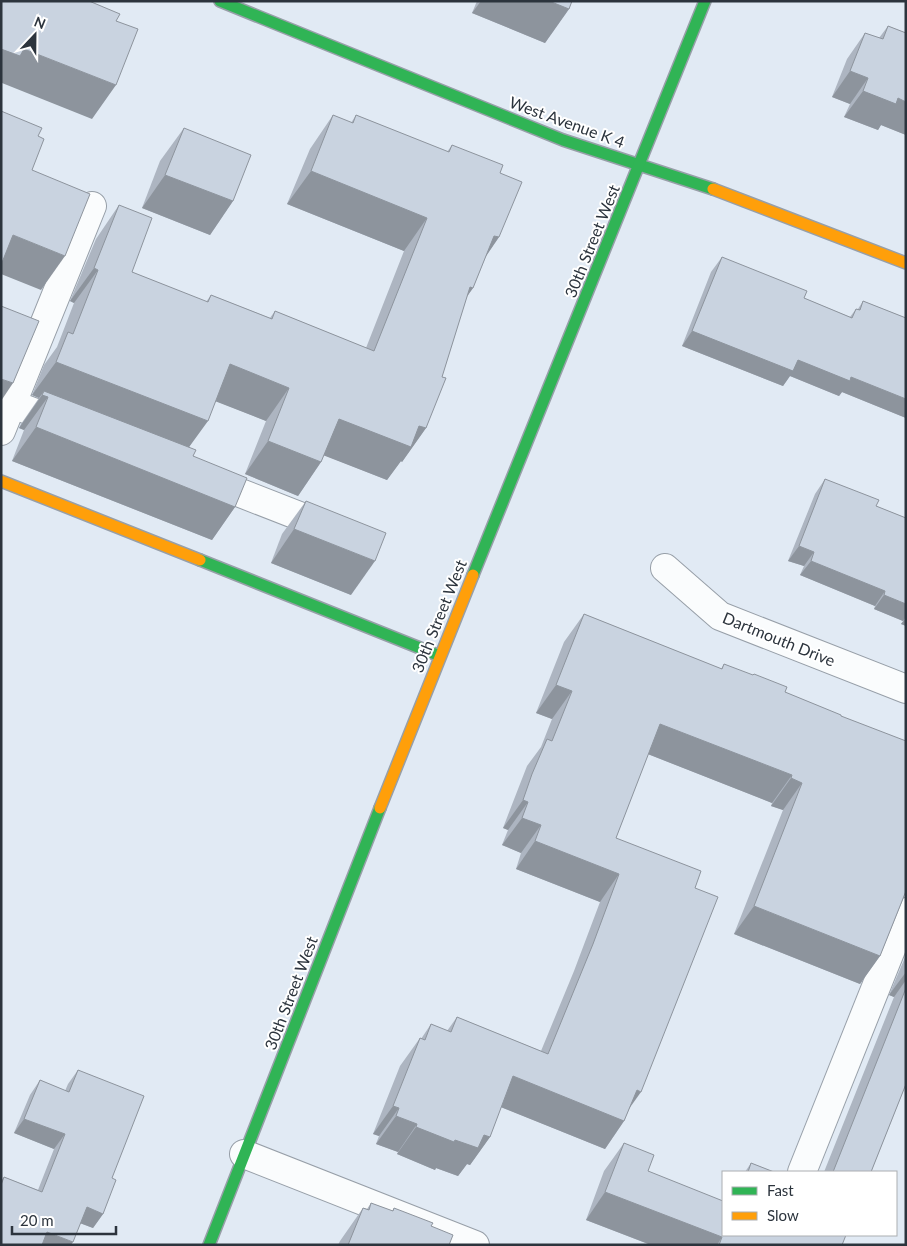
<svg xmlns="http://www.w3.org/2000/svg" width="907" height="1246" font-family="Lato,sans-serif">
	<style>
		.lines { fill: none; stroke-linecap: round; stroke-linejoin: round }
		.street-casing { stroke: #979fa8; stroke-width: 30 }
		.fast-casing { stroke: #979fa8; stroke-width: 14 }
		.slow-casing { stroke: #979fa8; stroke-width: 14 }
		.street { stroke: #fafcfd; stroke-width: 28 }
		.fast { stroke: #30b455; stroke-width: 11 }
		.slow { stroke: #ff9f0a; stroke-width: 11 }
		.wall { fill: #adb5c1 }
		.shaded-wall { fill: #8d949d }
		.building { fill: #c9d3e0; stroke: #8d949d }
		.labels { text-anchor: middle; stroke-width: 4; stroke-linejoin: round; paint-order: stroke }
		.street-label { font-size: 16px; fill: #2c343d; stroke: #fff }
	</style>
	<rect width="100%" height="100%" fill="#e1eaf4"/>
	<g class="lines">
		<g class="street-casing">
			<g id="street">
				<path d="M12 404 65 424"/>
				<path d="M1 431 92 206"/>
				<path d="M207 480 330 528"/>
				<path d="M665 568 720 616 906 689"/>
				<path d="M244 1154 475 1245"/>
				<path d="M802 1172 906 912"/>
			</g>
		</g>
		<g class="fast-casing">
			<g id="fast">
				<path d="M220 1 563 140 713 189"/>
				<path d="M200 560 440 656"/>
				<path d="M473 575 705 1"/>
				<path d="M209 1245 380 808"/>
			</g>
		</g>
		<g class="slow-casing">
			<g id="slow">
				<path d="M713 189 906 263"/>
				<path d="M1 481 200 560"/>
				<path d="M380 808 473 575"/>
			</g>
		</g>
		<use href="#street" class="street"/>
		<use href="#fast" class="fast"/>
		<use href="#slow" class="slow"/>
	</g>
	<g class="wall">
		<path d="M477 1H572L569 9 545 43 472 13Z"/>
		<path d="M888 26 906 33V135L881 125 878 130 844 117 850 104 832 97 847 59 865 33 879 38Z"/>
		<path d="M333 115 351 123 356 115 447 152 452 145 500 173 499 237 486 256 473 288 467 296 426 428 402 462 401 461 387 480 324 455 321 462 298 496 245 474 266 421 216 401 189 447 193 456 235 507 212 540 12 461 24 430 19 428 21 424 39 398 32 395 44 365 57 347 74 303 70 301 96 239 119 205 132 272 206 302 211 295 270 318 275 311 366 348 404 251 287 204 310 149Z"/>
		<path d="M184 128 233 201 210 235 142 208 160 161Z"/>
		<path d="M722 257 804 298 850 317 856 309H858L863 301 906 318V418L842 392 839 396 790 376 783 386 682 346 711 272Z"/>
		<path d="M825 479 876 506 906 518V626L901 624 903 621 874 609 875 606 800 575 804 566 788 561 815 494Z"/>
		<path d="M306 501 351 595 271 563 282 534Z"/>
		<path d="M584 614 721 669 724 664 785 692 841 716 904 897 880 956 860 984 734 934 783 810 771 806 772 803 648 754 616 838 695 888 630 1107 624 1121 605 1149 501 1107 490 1137 470 1165 467 1164 458 1176 436 1168 435 1170 397 1154 398 1152 376 1144 379 1136 373 1134 400 1066 420 1038 421 1039 431 1024 447 1031 457 1017 541 1051 574 971 600 902 516 869 521 853 502 845 508 830 503 828 513 802 527 766 541 747 552 719 536 713 564 642Z"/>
		<path d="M906 955V1084L871 1172H824L894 997 889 995Z"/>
		<path d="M78 1070 112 1178 103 1214 93 1228 80 1223 1 1245V1181L4 1177 38 1190 54 1149 14 1133 30 1095 40 1080 65 1091 68 1084Z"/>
		<path d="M624 1143 648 1171 723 1235 842 1245H651L586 1220 604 1171Z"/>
		<path d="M751 1163 774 1172H745Z"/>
		<path d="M371 1203 392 1211 394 1208 431 1226 449 1245H338L340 1241 363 1208 367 1209Z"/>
	</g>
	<g class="shaded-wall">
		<path d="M481 1H549L569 9 545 43 472 13Z"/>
		<path d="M1 49H24L116 85 92 119 2 83 1 84Z"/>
		<path d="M850 71 868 78 850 104 832 97Z"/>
		<path d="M863 91 898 98 906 102V135L881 125 878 130 844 117Z"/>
		<path d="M311 171 427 218 404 251 287 204Z"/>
		<path d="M165 175 233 201 210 235 142 208Z"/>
		<path d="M13 235 65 256 41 290 1 274V252Z"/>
		<path d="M494 236 499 237 476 271Z"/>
		<path d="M94 268 98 270 74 303 70 301Z"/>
		<path d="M470 287 473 288 450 321Z"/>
		<path d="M692 331 798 360 851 377 906 399V418L842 392 839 396 790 376 783 386 682 346Z"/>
		<path d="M56 362 208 421 184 454 48 397 24 430 19 428 42 395 44 391 39 398 32 395Z"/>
		<path d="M230 364 289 388 266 421 207 398Z"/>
		<path d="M1 379 13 383 1 401Z"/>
		<path d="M339 419 419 426 426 428 402 462 401 461 387 480 315 452Z"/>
		<path d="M36 427 235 507 212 540 12 461Z"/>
		<path d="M268 441 321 462 298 496 245 474Z"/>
		<path d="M294 529 375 561 351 595 271 563Z"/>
		<path d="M799 546 814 552 804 566 788 561Z"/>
		<path d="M811 561 885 591 875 606 800 575Z"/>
		<path d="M884 595 906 604V617L903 621 874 609Z"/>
		<path d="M906 618V626L901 624Z"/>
		<path d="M556 685 572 691 552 719 536 713Z"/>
		<path d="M660 724 792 775 772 803 640 751Z"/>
		<path d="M791 778 802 783 783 810 771 806Z"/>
		<path d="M523 800 528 802 508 830 503 828Z"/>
		<path d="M522 818 541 825 521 853 502 845Z"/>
		<path d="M535 841 619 874 600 902 516 869Z"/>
		<path d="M754 906 880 956 860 984 734 934Z"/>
		<path d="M906 972V980L894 997 889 995Z"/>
		<path d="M513 1076 624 1121 605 1149 493 1104Z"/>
		<path d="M637 1090 641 1092 621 1120Z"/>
		<path d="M393 1106 399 1108 379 1136 373 1134Z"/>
		<path d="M396 1116 417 1124 398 1152 376 1144Z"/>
		<path d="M24 1119 65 1134 54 1149 14 1133Z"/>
		<path d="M416 1127 455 1140 484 1135 490 1137 470 1165 467 1164 458 1176 436 1168 435 1170 397 1154Z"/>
		<path d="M605 1192 722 1237 717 1245H651L586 1220Z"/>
		<path d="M87 1207 103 1214 93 1228 77 1222Z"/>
		<path d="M47 1232 73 1242 71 1245H38Z"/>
	</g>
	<g class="building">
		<path d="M1 1H89L120 14 116 21 138 29 116 85 24 49 20 56 1 49Z"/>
		<path d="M549 1H572L569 9Z"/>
		<path d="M888 26 906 33V102L898 98 896 104 863 91 868 78 850 71 865 33 883 39Z"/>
		<path d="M1 111 42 128 38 136 44 139 32 170 90 194 65 256 13 235 1 265Z"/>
		<path d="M333 115 353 123 356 115 449 152 452 145 503 165 500 173 522 182 499 237 494 236 473 288 470 287 442 377 446 378 426 428 419 426 411 447 339 419 321 462 268 441 289 388 230 364 208 421 56 362 68 332 73 334 98 270 94 268 119 205 152 218 132 272 208 302 211 295 272 319 275 311 374 351 427 218 311 171Z"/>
		<path d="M184 128 251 155 233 201 165 175Z"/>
		<path d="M722 257 807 291 804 298 852 318 856 309 860 310 863 301 906 318V399L851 377 850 381 798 360 793 371 692 331Z"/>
		<path d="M1 306 39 321 13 383 1 379Z"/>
		<path d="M44 391 196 450 193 456 247 478 235 507 36 427 48 397 42 395Z"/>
		<path d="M825 479 879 500 876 506 906 518V604L884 595 885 591 811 561 814 552 799 546Z"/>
		<path d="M306 501 386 533 375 561 294 529Z"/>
		<path d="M584 614 722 669 724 664 753 675 754 674 787 687 785 692 841 715V716L906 741V891L880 956 754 906 802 783 791 778 792 775 660 724 616 838 701 871 695 888 718 897 641 1092 637 1090 624 1121 513 1076 490 1137 484 1135 478 1148 455 1140 454 1142 416 1127 417 1124 396 1116 399 1108 393 1106 420 1038 425 1040 431 1024 451 1032 457 1017 548 1054 593 944 619 874 535 841 541 825 522 818 528 802 523 800 532 774 547 739 552 741 572 691 556 685Z"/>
		<path d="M906 988V1084L871 1172H833Z"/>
		<path d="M78 1070 144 1096 112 1178 116 1180 103 1214 87 1207 73 1242 47 1232 42 1245H1V1185L4 1177 42 1192 65 1134 24 1119 40 1080 69 1092Z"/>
		<path d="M624 1143 654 1155 648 1171 723 1201V1235H846L842 1245H719L722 1237 605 1192Z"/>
		<path d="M751 1163 774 1172H748Z"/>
		<path d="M371 1203 393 1211 394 1208 433 1223 431 1226 453 1235 449 1245H348L363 1208 369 1210Z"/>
	</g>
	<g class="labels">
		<g class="street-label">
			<text transform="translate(567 122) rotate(20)" y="6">West Avenue K 4</text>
			<text transform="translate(592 241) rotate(-68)" y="6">30th Street West</text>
			<text transform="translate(439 616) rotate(-68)" y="6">30th Street West</text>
			<text transform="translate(779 639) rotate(22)" y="6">Dartmouth Drive</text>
			<text transform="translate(291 993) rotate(-69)" y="6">30th Street West</text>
		</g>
	</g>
	<rect width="907" height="1246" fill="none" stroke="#2c343d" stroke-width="5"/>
	<rect x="722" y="1171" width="175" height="65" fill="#ffffff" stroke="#abaeb1"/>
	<rect x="732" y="1187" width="25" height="8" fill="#30b455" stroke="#abaeb1"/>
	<text x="767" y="1196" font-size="15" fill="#2c343d">Fast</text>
	<rect x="732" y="1212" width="25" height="8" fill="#ff9f0a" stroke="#abaeb1"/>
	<text x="767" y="1221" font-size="15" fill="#2c343d">Slow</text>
	<g transform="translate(35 35) rotate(22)" stroke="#ffffff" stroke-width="4" paint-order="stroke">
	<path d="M0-4L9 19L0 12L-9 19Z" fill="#2c343d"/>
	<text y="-8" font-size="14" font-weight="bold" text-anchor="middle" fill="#2c343d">N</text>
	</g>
	<path d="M12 1226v8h104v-8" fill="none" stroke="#2c343d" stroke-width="2.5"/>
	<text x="20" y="1226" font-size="15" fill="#2c343d" stroke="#ffffff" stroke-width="4" paint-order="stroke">20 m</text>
</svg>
